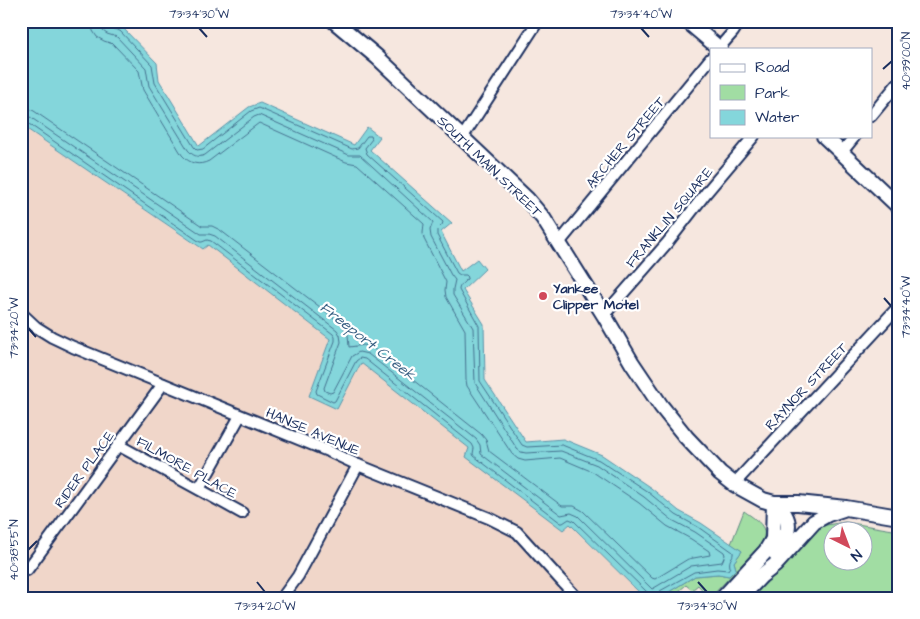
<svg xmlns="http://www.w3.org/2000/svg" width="920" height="619" font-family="'Architects Daughter',sans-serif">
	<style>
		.built { fill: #f0d6c9 }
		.green { fill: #a1dda3; stroke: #5e8680; fill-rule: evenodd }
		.water { fill: #84d6db; stroke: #5a93a9 }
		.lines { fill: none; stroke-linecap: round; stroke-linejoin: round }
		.shore { stroke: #457290; stroke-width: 1 }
		.street-casing { stroke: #1b2f5e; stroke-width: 14 }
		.secondary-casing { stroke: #1b2f5e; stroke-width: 18 }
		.street { stroke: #fff; stroke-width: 10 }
		.secondary { stroke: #fff; stroke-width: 14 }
		.ticks { fill: none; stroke: #1b2f5e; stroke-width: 2 }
		.poi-dot { fill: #d1495b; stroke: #fff; stroke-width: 2 }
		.labels { text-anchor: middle; stroke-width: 4.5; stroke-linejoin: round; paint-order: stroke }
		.street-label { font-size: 14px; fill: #1b2f5e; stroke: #fff }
		.poi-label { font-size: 14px; font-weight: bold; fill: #1b2f5e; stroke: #fff; text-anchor: start }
		.water-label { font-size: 15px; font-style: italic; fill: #3a6184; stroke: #fff }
		.neatline { fill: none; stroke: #1b2f5e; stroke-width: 2 }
		.ticks-label { font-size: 12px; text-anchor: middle; fill: #1b2f5e }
	</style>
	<rect width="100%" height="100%" fill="#f6e7df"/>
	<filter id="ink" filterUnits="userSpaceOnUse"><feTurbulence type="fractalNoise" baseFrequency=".02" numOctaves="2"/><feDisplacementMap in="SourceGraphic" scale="10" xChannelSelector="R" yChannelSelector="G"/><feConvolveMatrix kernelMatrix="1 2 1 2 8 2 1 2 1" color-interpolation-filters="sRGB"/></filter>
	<g filter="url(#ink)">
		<path class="built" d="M21 125 202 249 208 244 330 339 309 396 361 362 470 448 466 456 563 530 570 524 645 598H21Z"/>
		<g class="green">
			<path d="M744 511C752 517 767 525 764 536 764 539 762 542 761 544L710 598H706L707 595 698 585 692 590 686 585 671 598H659L695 576 718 574 729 576 736 569 734 562 742 551 731 544Z"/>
			<path d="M845 522 899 531V598H753L752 596 820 526ZM832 532H862V562H832Z"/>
		</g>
		<path class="water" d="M21 21H101L122 27 157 63 159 80 199 146 249 107 260 103 354 145 367 127 380 137 370 150 452 223 441 232 461 271 477 259 485 269 463 290 484 324 485 380 526 442 563 439 602 455 651 488 679 511 701 523 742 551 734 562 736 569 729 576 718 574 695 576 659 598H645L570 524 563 530 466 457 469 448 361 363 337 409 309 396 330 339 208 245 203 249 21 125Z"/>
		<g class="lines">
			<g class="shore">
				<path d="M105 21 107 27 120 31 152 65 155 83 194 147 197 150 203 149 251 111 259 108 352 149 358 148 367 136H371L372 139 365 148 367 154 443 222 442 225 437 230V235L457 273 460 275H466L468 277C466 282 459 284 459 290L479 326 480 381 522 445 527 447 562 445 599 460 648 492 676 515 698 527 733 552C734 558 728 558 730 567L728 570 717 569 694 572 660 591 658 594V598"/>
				<path d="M21 107 28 108 34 111 202 226H212L220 230 342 324 348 334 349 347 364 345 374 349 481 434 486 440 489 451 562 506H574L583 511 652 578 655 579 688 559 710 555 709 551 691 539 667 526 639 503 593 472 560 458 525 461 518 459 512 454 467 386 466 380 465 330 446 297 445 290 446 282 424 239 423 233 424 224 357 164 346 162 259 123 209 161C199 166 190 164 182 155L143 90 139 71 113 44 104 41 97 37 93 31 91 21"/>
				<path d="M21 115 30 117 201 234H209L215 236 337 330 340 335 341 342 324 388 325 391 330 393 333 392 352 356 359 352 368 354 476 439 480 445 481 454 561 515 571 513 578 516 652 589 654 588 691 566 722 562 725 555 724 552 695 532 672 520 644 497 597 465 561 451 526 453 521 452 517 449 475 383 473 328 453 295V289L455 280 451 275 431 237 430 230 433 222 360 155H349L259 115 254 117 205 155C198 158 193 156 188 150L149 86 146 68 117 37 107 34 103 31 99 26V21"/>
				<path d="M21 121 26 122 200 242H202L207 240 211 241 333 334 335 337V341L316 391 317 394 333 402 335 401 356 361 360 358 365 359 472 444 474 448 473 454 474 456 561 523H563L569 519 574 521 647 592 648 598"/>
			</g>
			<g class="street-casing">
				<g id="street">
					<path d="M718 49 733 32 740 21"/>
					<path d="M871 116 899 82"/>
					<path d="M462 138 538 21"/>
					<path d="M841 153 855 136"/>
					<path d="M559 243 711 58"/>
					<path d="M21 313 36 327 52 337 73 347 328 451 358 465 489 518 517 532 577 598"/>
					<path d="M604 315 668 242 706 193 754 136"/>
					<path d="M118 445 242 513"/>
					<path d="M734 484 899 306"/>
					<path d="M199 489 240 416"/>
					<path d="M27 570 163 384"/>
					<path d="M282 598 298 576 358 465"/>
				</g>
			</g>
			<g class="secondary-casing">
				<g id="secondary">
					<path d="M334 21 377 57 527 199 543 218 604 315 632 363 661 406 686 437 720 473 734 484 763 500 774 503H798L846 508 899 517"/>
					<path d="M687 21 720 49"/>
					<path d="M824 136 899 207"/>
					<path d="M774 503C777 507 782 511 785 515 793 529 783 543 776 554"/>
					<path d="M723 598 766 551 773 539 774 503"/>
					<path d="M740 598 761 576 775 565 814 522 828 514 843 509"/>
				</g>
			</g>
			<use href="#street" class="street"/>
			<use href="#secondary" class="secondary"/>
		</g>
	</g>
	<path class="ticks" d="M199 28 207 37M641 28 649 37M883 69 892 61M884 298 892 307M28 328 36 337M28 550 37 541M257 582 265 592M698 582 707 592"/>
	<circle class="poi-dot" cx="543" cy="296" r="5"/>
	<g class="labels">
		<g class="street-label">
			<text transform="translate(625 142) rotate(-50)" y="5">ARCHER STREET</text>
			<text transform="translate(490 166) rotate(44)" y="5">SOUTH MAIN STREET</text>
			<text transform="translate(669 217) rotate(-50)" y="5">FRANKLIN SQUARE</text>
			<text transform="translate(806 386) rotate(-47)" y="5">RAYNOR STREET</text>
			<text transform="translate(313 431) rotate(23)" y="5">HANSE AVENUE</text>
			<text transform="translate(187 467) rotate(29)" y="5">FILMORE PLACE</text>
			<text transform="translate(84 469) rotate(-54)" y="5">RIDER PLACE</text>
		</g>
		<g class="poi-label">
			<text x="553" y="293">Yankee<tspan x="553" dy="16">Clipper Motel</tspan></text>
		</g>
		<g class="water-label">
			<text transform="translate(368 341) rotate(38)" y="5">Freeport Creek</text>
		</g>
	</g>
	<rect width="920" height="619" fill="none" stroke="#fff" stroke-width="55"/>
	<rect x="710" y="48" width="162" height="90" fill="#ffffff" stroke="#a4acbf"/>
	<rect x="720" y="64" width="25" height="8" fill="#ffffff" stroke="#a4acbf"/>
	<text x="755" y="72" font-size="15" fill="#1b2f5e">Road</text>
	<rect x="720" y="85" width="25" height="15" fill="#a1dda3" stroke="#a4acbf"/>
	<text x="755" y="98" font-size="15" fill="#1b2f5e">Park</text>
	<rect x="720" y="110" width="25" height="15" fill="#84d6db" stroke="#a4acbf"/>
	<text x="755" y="122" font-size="15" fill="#1b2f5e">Water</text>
	<g transform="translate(848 546) rotate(138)"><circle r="24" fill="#ffffff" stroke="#a4acbf"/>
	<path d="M0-4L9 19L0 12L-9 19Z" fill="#d1495b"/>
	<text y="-8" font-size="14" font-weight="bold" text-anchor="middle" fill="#1b2f5e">N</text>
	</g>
	<rect x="28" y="28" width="864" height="564" class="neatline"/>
	<g class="ticks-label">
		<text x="199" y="18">73°34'30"W</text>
		<text x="641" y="18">73°34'40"W</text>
		<text transform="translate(906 61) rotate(-90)" y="4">40°39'00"N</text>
		<text transform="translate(906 307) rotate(-90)" y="4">73°34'40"W</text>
		<text transform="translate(14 328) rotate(-90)" y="4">73°34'20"W</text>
		<text transform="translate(14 550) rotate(-90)" y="4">40°38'55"N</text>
		<text x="265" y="610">73°34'20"W</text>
		<text x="707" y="610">73°34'30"W</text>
	</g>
</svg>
